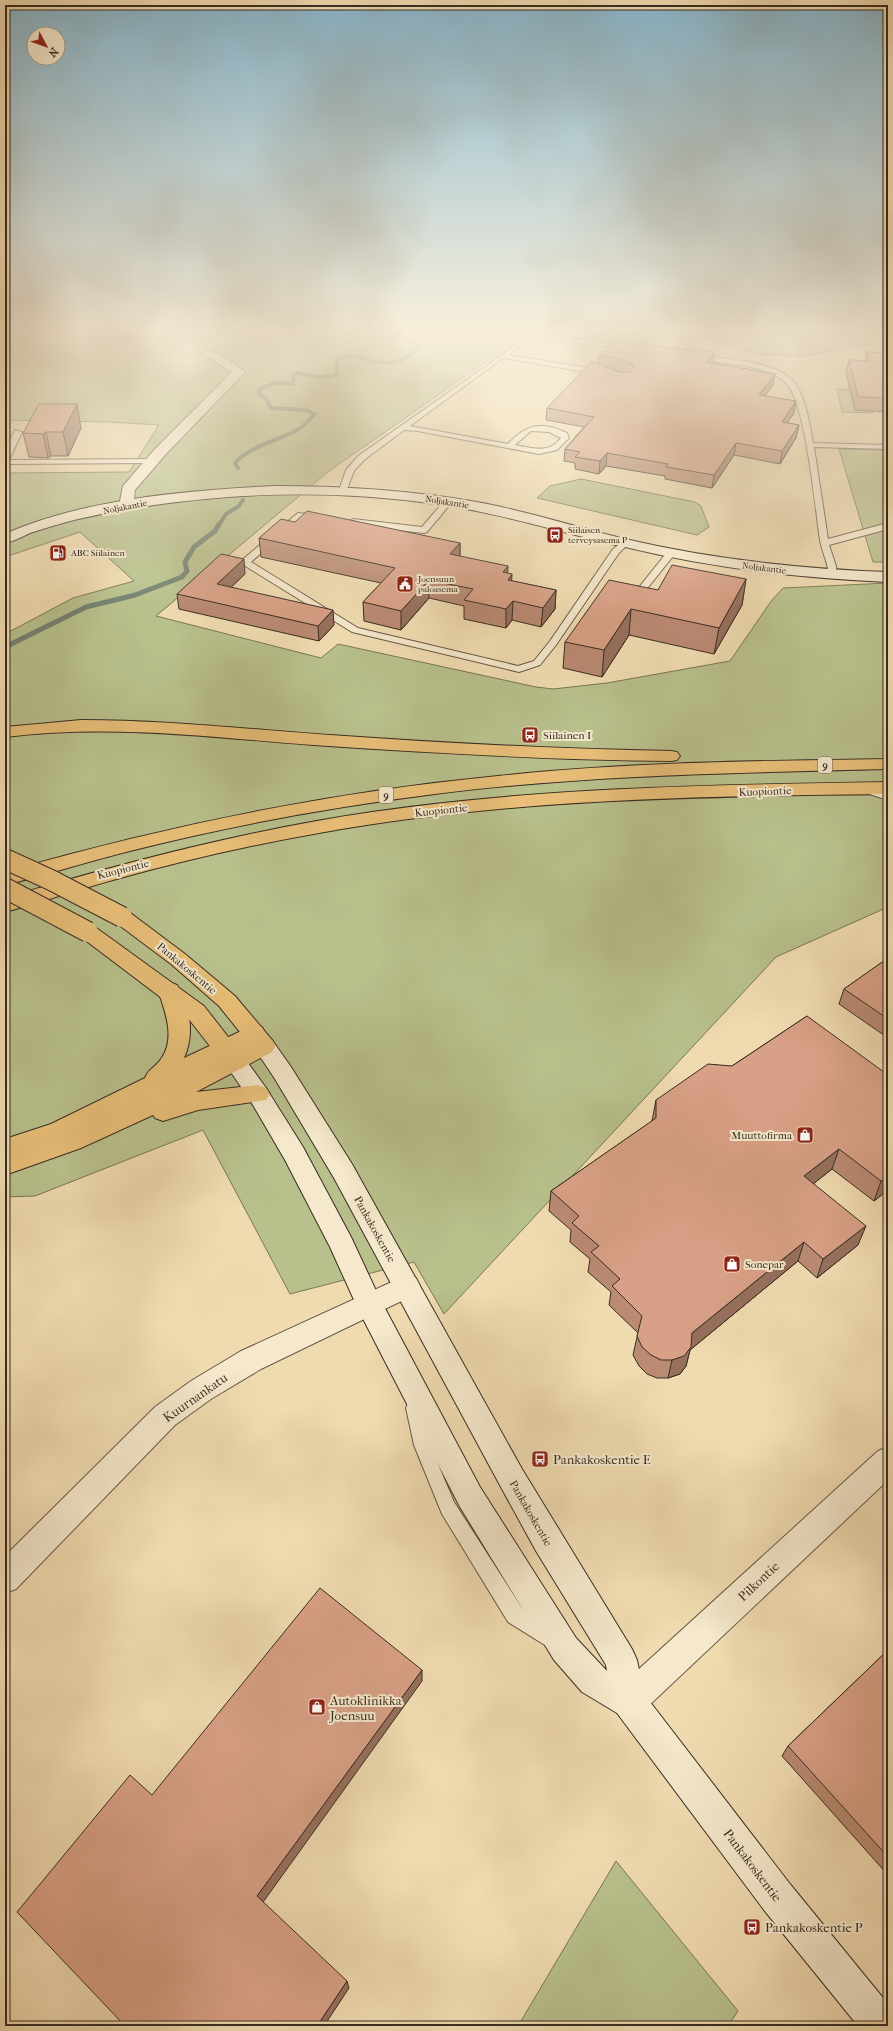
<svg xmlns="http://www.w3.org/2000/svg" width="893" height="2031" font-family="'IM FELL French Canon',serif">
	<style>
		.green { fill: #b8c08c; stroke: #787657 }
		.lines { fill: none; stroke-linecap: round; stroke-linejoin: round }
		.stream-far1 { stroke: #738271; stroke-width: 4 }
		.stream { stroke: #738271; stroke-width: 5 }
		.service-casing { stroke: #665846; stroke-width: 2 }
		.minor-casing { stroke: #665846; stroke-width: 2 }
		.tertiary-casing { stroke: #665846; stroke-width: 2 }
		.secondary-casing { stroke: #382c22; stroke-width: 2 }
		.primary-casing { stroke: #382c22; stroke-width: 2 }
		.motorway-casing { stroke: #382c22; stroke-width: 2 }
		.service { fill: #f5e8cc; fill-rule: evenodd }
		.minor { fill: #f5e8cc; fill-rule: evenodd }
		.tertiary { fill: #f5e8cc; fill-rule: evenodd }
		.secondary { fill: #f5e8cc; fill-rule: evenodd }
		.primary { fill: #e8be78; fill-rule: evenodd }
		.motorway { fill: #e8be78; fill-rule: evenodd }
		.primary-bridge-casing { stroke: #382c22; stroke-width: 22; stroke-linecap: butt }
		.primary-bridge { stroke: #e8be78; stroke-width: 20 }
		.wall { fill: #ba8a73; stroke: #382c22; fill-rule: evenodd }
		.shaded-wall { fill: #97705e; stroke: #382c22 }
		.building { fill: #d8a086; stroke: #382c22 }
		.labels { text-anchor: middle; stroke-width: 4; stroke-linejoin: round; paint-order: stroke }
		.far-street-label { font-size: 9px; fill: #382c22; stroke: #f5e8cc }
		.far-poi-label { font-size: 9px; fill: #382c22; stroke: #f5e8cc; text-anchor: start }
		.shield { fill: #f5e8cc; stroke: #716455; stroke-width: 1 }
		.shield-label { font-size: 10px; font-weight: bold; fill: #382c22 }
		.poi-label { font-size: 11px; fill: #382c22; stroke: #f5e8cc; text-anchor: start }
		.street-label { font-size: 11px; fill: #382c22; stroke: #f5e8cc }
		.near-street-label { font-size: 13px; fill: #382c22; stroke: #f5e8cc }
		.near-poi-label { font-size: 13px; fill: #382c22; stroke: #f5e8cc; text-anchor: start }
	</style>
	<rect width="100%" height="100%" fill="#f0dbb0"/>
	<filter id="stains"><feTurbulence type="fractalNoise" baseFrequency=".005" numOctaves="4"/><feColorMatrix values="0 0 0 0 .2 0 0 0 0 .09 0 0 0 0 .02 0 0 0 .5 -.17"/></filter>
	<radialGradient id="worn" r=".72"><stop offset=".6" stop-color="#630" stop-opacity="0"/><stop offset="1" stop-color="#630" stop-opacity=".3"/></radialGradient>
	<g class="green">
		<path d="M5 327H551L497 354 329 471 156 616 321 658 338 644 536 687 553 689 607 683 730 661 772 600 783 588 888 583V907L776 957 444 1314 414 1262 290 1294 203 1130 35 1196 5 1197V634L73 598 134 581 80 532 5 557V473L129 472 159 425 110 422 5 420Z"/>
		<path d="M641 327H888V350L865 345 805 356 762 355 709 339Z"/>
		<path d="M837 389 866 390 873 413 842 412Z"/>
		<path d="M839 449 886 450 888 457V562H873Z"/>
		<path d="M581 479 695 502 701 506 709 527 697 535 537 498 550 486Z"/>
		<path d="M616 1861 738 2011 728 2026H518Z"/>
	</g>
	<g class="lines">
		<g class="stream-far1">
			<path d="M238 468 235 463C252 445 278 441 299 429 305 425 310 419 315 414L306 410 271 408 266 399 259 394V390L274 383 293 384 294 374 296 373C310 374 322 381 336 374L337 360C358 347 377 374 407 357 412 354 416 352 419 347L417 344 398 334 399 330 408 327"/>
			<path d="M219 525 226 514 239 506 243 500"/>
		</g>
		<path class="stream" d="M5 647 86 607 135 595 182 577 187 571 185 562 194 547 215 531 219 524"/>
		<g class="service-casing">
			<g id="service">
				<path d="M553 333 583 340 627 344 630 346 627 348 583 344 553 337 527 342 508 355 595 369 606 373 602 375 503 358 410 426 508 444C526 424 542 421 567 433L569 438 557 450 539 454 418 431 404 430 364 460 354 471 346 492H340L339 490 346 470 358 456 523 340ZM531 431 549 432 561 438C549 454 532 448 515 445Z"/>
				<path d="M696 355C722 359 771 360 791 379 805 392 810 425 813 443L888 445V449L814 447 828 539 888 523V529L829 545 836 566V577H830L829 575C828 563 822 552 820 540 815 509 806 398 784 381 759 362 723 365 694 358V356Z"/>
				<path d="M15 430 22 432 9 460 152 459 156 461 152 463 5 464V451Z"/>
				<path d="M445 500 452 502 427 532 424 533 353 525 349 522 353 519 422 527Z"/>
				<path d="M298 513 318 515 322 518 318 521 300 519 251 562 358 628 518 666 534 661 550 641 613 549 625 540 629 543 619 553 556 645 540 665 519 672 352 632 242 564V560Z"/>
				<path d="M671 550 675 553 674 555 642 595H636V591L668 551Z"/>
				<path d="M864 786 888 793V800L860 791 859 789 860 787Z"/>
				<path d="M414 1400 420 1403 422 1408 430 1445 454 1502 522 1608 555 1631 557 1638 555 1645 548 1647 508 1622 442 1514 414 1445 406 1408 408 1403Z"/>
			</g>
		</g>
		<g class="minor-casing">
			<g id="minor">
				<path d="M209 350 221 355 245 372 165 455 135 490 133 506 131 509H121L119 506 123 486 155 449 232 372 205 355 203 353 205 351Z"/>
				<path d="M888 1447V1480L641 1713 629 1717 617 1713 613 1701 617 1689 878 1451Z"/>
			</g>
		</g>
		<g class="tertiary-casing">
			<path id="tertiary" d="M407 1275 416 1278 420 1286 416 1294 261 1369 211 1399 175 1425 16 1589 5 1593V1556L155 1407 191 1381 241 1351Z"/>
		</g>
		<g class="secondary-casing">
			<g id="secondary">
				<path d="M275 486C343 486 410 490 477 502 527 511 576 527 625 539 712 559 799 569 888 572V582C799 578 711 568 625 547 562 533 500 513 436 504 317 487 195 493 78 519 61 523 46 528 30 533 22 537 14 541 5 543V534C83 499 190 490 275 486Z"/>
				<path d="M264 1038 272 1040 291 1067 352 1164 522 1469 632 1649 637 1660 644 1694 790 1884 888 2004V2026H858L764 1910 617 1713 582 1692 554 1660 460 1507 359 1311 330 1247 285 1160 250 1100 224 1062 227 1056 235 1054 243 1056 266 1088 303 1147 351 1237 379 1297 480 1487 576 1638 607 1671 606 1665 536 1551 502 1489 334 1178 275 1079 253 1046 256 1040Z"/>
			</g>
		</g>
		<g class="primary-casing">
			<g id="primary">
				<path d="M122 910 129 912 185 954 235 996 272 1040 275 1046 272 1052 264 1054 256 1052 219 1006 171 964 115 922 112 917 115 912Z"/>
				<path d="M88 925 95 927 204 1006 243 1056 246 1062 243 1068 235 1070 227 1068 188 1018 81 937 78 932 81 927Z"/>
			</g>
		</g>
		<g class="motorway-casing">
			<g id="motorway">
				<path d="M81 720C164 720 247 729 330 735 444 743 557 749 671 751L677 752 680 756 677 760 671 761C551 760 432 753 313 745 207 737 112 724 5 737V727Z"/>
				<path d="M888 759V769C737 773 585 775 435 794 331 807 228 826 126 852 86 862 46 875 5 885V872C166 826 331 792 498 776 627 762 758 761 888 759Z"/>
				<path d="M888 782V794C698 796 507 799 319 833 250 845 181 861 113 880 77 890 41 902 5 912V898C126 862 248 830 372 812 543 787 716 785 888 782Z"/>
				<path d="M169 982 177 985C190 1007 195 1034 184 1058L254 1025 262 1027 265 1033 262 1038 272 1040 275 1046 272 1052 196 1092 258 1085 266 1088 270 1094 266 1100 198 1110 163 1121 155 1118 153 1115 81 1148 5 1175V1139L51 1124 145 1078C148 1069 156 1067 161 1059 176 1038 165 1012 158 990L161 985Z"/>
			</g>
		</g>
		<use href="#service" class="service"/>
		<use href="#minor" class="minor"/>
		<use href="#tertiary" class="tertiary"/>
		<use href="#secondary" class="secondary"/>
		<use href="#primary" class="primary"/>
		<use href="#motorway" class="motorway"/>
		<g class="primary-bridge-casing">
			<g id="primary-bridge">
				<path d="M5 859 51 880 122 917"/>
				<path d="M5 888 88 932"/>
			</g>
		</g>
		<use href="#primary-bridge" class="primary-bridge"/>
	</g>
	<g class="wall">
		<path d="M686 350 714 352 713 363 775 374 773 385 765 396 794 413 787 423 799 425 796 438 780 464 734 455 712 488 665 479V476L606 466 599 474 575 469V463L564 461 565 449 584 427 546 420 547 408 598 364 599 355ZM610 369 616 370 622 372H619Z"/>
		<path d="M867 352 888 353V412L855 410 846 373 849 360 865 361Z"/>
		<path d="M81 428 68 456H51L48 458 29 457 23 433Z"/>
		<path d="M295 522 460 543V556L508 574 512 581 556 590 555 609 541 627 512 620 506 628 464 619V606L429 598 401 630 364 621 363 602 381 583 261 557 259 538Z"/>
		<path d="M245 574 231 587 334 625 319 641 179 609 177 594Z"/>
		<path d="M746 579 742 605 714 654 629 635 602 677 563 668 565 642 658 590Z"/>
		<path d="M888 958V1038L839 1004 844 989Z"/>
		<path d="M807 1016 888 1190 874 1201 832 1169 813 1184 858 1245 817 1278 798 1261 690 1350 686 1366 680 1374 668 1378H657L647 1374 639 1366 633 1355 638 1333 609 1305 611 1292 588 1272 590 1259 570 1242 571 1230 549 1211 551 1191 652 1121 656 1100 732 1066Z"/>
		<path d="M888 1650V1875L782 1756 788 1746Z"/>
	</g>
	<g class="shaded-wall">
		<path d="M714 352 713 364 706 362Z"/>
		<path d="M775 374 773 385 757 407 759 395Z"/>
		<path d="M796 401 794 413 780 435 782 422Z"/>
		<path d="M77 404 81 428 68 456 63 432Z"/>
		<path d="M799 425 796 438 780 464 782 451Z"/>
		<path d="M46 432 51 456 48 458 43 434Z"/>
		<path d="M736 443 734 455 712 488 714 475Z"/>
		<path d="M607 453 606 466 599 474 600 461Z"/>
		<path d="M460 543V561L450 554Z"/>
		<path d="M244 559 245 574 219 599 217 584Z"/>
		<path d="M508 566 507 585 503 572Z"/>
		<path d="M512 574 511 593 508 580Z"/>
		<path d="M746 579 742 605 714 654 719 628Z"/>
		<path d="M429 580V598L401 630V611Z"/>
		<path d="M556 590 555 609 541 627 543 608Z"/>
		<path d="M513 601 512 620 506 628V609Z"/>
		<path d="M631 609 629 635 602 677 604 650Z"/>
		<path d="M333 610 334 625 319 641 318 626Z"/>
		<path d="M839 1149 832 1169 798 1196 804 1176Z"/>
		<path d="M888 1176V1190L874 1201 881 1181Z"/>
		<path d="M866 1226 858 1245 817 1278 823 1259Z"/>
		<path d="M804 1242 798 1261 690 1350 686 1366 680 1374 668 1378 672 1360 692 1333Z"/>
		<path d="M422 1670V1681L261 1905 257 1896Z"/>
		<path d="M347 1981 349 1988 324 2026H317Z"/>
	</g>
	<g class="building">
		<path d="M614 339 686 350 688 348 714 352 706 362 775 374 759 395 796 401 782 422 799 425 782 451 736 443 714 475 666 467 668 464 607 453 600 461 575 457 580 452 565 449 594 417 547 408 592 361 619 372H631L634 365 617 358 599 355Z"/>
		<path d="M867 352 888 353V398L858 397 849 360 869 361Z"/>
		<path d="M39 404H77L63 432H46L43 434 23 433Z"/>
		<path d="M307 511 460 543 450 554 508 566 503 572 512 574 508 580 556 590 543 608 513 601 506 609 464 600 473 589 429 580 401 611 363 602 395 568 259 538 281 519 295 522Z"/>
		<path d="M221 554 244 559 217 584 333 610 318 626 177 594Z"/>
		<path d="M672 565 746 579 719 628 631 609 604 650 565 642 609 580 658 590Z"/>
		<path d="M888 958V1019L844 989Z"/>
		<path d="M807 1016 888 1075V1176L881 1181 839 1149 804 1176 866 1226 823 1259 804 1242 692 1333 691 1347 684 1356 672 1360H661L651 1355 642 1347 637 1336 642 1316 612 1286 620 1279 591 1252 599 1246 572 1223 579 1216 551 1191 656 1118V1100L708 1064 732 1066Z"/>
		<path d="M320 1588 422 1670 257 1896 347 1981 317 2026H125L17 1912 130 1775 152 1795Z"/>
		<path d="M888 1650V1857L788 1746Z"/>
	</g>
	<linearGradient id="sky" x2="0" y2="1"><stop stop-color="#89b7ce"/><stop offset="0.54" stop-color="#f8efdb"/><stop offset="1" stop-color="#f8efdb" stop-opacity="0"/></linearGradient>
	<rect width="893" height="611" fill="url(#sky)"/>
	<defs>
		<g id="bus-square" transform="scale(0.9)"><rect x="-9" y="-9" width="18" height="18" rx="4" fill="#8f2418" stroke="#f5e8cc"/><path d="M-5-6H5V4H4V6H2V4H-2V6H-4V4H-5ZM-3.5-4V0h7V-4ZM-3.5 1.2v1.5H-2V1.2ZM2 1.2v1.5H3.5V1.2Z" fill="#fff"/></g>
		<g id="fuel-square" transform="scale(0.9)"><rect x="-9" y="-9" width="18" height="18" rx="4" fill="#8f2418" stroke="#f5e8cc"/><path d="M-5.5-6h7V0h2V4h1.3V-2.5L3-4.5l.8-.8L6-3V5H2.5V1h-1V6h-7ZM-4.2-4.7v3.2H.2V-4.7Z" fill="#fff"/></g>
		<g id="civic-square" transform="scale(0.9)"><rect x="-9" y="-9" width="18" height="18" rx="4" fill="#8f2418" stroke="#f5e8cc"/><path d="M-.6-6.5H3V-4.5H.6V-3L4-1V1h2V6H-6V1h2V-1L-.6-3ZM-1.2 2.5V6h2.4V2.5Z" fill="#fff"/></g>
		<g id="shop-square" transform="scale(0.9)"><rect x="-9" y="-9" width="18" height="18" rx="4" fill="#8f2418" stroke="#f5e8cc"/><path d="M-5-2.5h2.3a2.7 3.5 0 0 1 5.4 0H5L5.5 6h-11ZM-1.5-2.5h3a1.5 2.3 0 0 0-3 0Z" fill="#fff"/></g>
	</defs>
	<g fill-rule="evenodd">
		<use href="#bus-square" x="555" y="535"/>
		<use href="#fuel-square" x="58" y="553"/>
		<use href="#civic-square" x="405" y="584"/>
		<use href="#bus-square" x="530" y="735"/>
		<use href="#shop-square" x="805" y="1135"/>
		<use href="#shop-square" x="732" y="1264"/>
		<use href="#bus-square" x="540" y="1459"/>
		<use href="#shop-square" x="317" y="1707"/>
		<use href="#bus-square" x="752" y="1927"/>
	</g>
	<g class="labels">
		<g class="far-street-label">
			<text transform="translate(447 502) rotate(9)" y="3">Noljakantie</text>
			<text transform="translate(125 507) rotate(-11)" y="3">Noljakantie</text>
			<text transform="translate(764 568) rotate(7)" y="3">Noljakantie</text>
		</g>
		<g class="far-poi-label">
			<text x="568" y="533">Siilaisen<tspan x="568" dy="10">terveysasema P</tspan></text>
			<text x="71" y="556">ABC Siilainen</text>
			<text x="418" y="582">Joensuun<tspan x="418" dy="10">paloasema</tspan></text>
		</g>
		<g class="shield">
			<rect x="818" y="757" width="14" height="16" rx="3"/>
			<rect x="379" y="787" width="14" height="16" rx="3"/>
		</g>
		<g class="shield-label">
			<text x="825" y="769">9</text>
			<text x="386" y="799">9</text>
		</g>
		<g class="poi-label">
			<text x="543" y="739">Siilainen I</text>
			<text x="792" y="1139" text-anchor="end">Muuttofirma</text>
			<text x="745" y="1268">Sonepar</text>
		</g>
		<g class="street-label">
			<text transform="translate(765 791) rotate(-2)" y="4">Kuopiontie</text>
			<text transform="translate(441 810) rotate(-6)" y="4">Kuopiontie</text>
			<text transform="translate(123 869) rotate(-14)" y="4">Kuopiontie</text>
			<text transform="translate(187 968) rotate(40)" y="4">Pankakoskentie</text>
			<text transform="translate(375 1229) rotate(61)" y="4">Pankakoskentie</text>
			<text transform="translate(531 1513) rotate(60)" y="4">Pankakoskentie</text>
		</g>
		<g class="near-street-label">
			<text transform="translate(195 1397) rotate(-35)" y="5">Kuurnankatu</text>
			<text transform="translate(758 1581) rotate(-43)" y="5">Pilkontie</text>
			<text transform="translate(753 1865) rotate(53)" y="5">Pankakoskentie</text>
		</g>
		<g class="near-poi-label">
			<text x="553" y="1464">Pankakoskentie E</text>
			<text x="330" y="1705">Autoklinikka<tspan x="330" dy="15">Joensuu</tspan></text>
			<text x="765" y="1932">Pankakoskentie P</text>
		</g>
	</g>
	<rect width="893" height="2031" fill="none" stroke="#f0dbb0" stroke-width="20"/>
	<rect x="6" y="6" width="881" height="2019" fill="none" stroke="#382c22" stroke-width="2"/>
	<rect x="10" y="10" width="873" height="2011" fill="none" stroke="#382c22"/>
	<g transform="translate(46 46) rotate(131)"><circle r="19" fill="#f5e8cc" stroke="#a99d88"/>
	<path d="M0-3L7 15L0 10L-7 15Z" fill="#8f2418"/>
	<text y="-6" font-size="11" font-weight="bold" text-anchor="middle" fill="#382c22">N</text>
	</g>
	<rect width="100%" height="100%" filter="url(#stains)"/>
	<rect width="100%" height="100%" fill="url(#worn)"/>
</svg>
